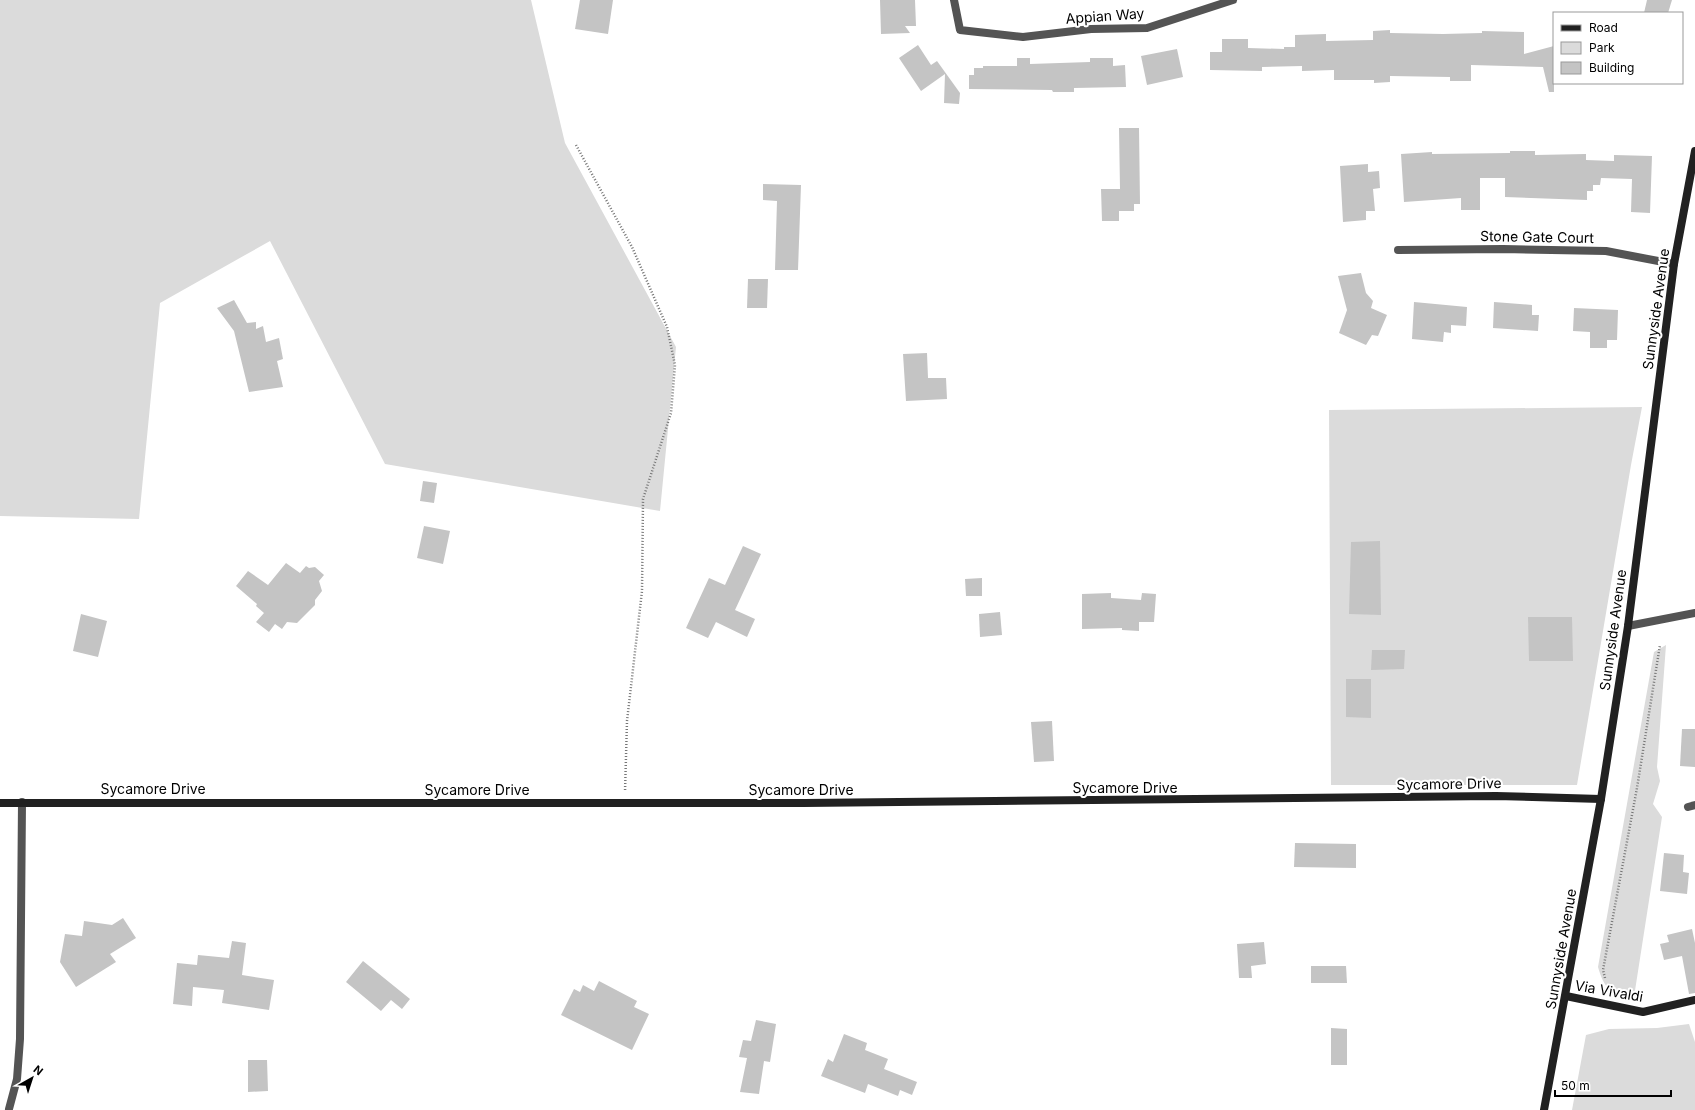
<svg xmlns="http://www.w3.org/2000/svg" width="1695" height="1110" font-family="Inter,sans-serif">
	<style>
		.green { fill: #dbdbdb }
		.building { fill: #c4c4c4 }
		.lines { fill: none; stroke-linecap: round; stroke-linejoin: round }
		.path { stroke: #767676; stroke-width: 2.5; stroke-dasharray: 1 2; stroke-linecap: butt }
		.street { stroke: #545454; stroke-width: 8 }
		.secondary { stroke: #212121; stroke-width: 8 }
		.labels { text-anchor: middle; stroke-width: 4; stroke-linejoin: round; paint-order: stroke }
		.street-label { font-size: 14px; fill: #000; stroke: #fff }
	</style>
	<rect width="100%" height="100%" fill="#fff"/>
	<g class="green">
		<path d="M0 0H531L565 143 676 347 660 511 385 464 270 241 160 303 139 519 0 516Z"/>
		<path d="M1642 407 1631 465 1577 785H1331L1329 410Z"/>
		<path d="M1666 645 1657 767 1660 781 1653 804 1662 817 1634 997C1611 996 1604 988 1598 967L1654 652Z"/>
		<path d="M1689 1024 1695 1042V1110H1572L1586 1035 1609 1029 1657 1028Z"/>
	</g>
	<g class="building">
		<path d="M580 0H613L608 34 575 29Z"/>
		<path d="M880 0H915L916 26H905L910 33 881 34Z"/>
		<path d="M1647 0H1672L1668 13H1644Z"/>
		<path d="M1390 30V33L1443 34 1482 33V31L1524 32V54L1554 46V92H1549L1543 67 1471 65V81H1450V77L1390 76V82L1374 83V80H1334V70L1302 71V66L1262 67V71L1210 70V52H1222V39H1248V48L1284 49V47H1295V35L1326 34V41L1373 40V31Z"/>
		<path d="M918 45 931 65 937 61 960 93 959 104 944 103 945 74 921 91 899 58Z"/>
		<path d="M1177 49 1183 77 1147 85 1141 56Z"/>
		<path d="M1017 58H1030V64L1090 62V58H1113V66L1125 65 1126 87 1074 88V92H1053L1052 90 969 89V75H974V68H983V66H1017Z"/>
		<path d="M1119 128H1139L1140 204H1134V211H1119V221H1102L1101 189H1120Z"/>
		<path d="M1510 151H1535V155L1586 154V160L1614 161V155L1652 156 1650 213 1631 212 1632 179 1601 178 1600 185H1593V191H1587V200L1505 197V178H1480V210H1461V198L1404 202 1401 154 1432 152V154L1510 153Z"/>
		<path d="M1368 164V172L1379 171 1380 188 1373 189 1375 211H1366V220L1343 222 1340 166Z"/>
		<path d="M763 184 801 185 798 270H775L777 201 763 200Z"/>
		<path d="M1361 273 1366 293 1373 301 1371 308 1387 315 1378 336 1372 335 1366 345 1339 333 1347 310 1338 276Z"/>
		<path d="M748 279H768L767 308H747Z"/>
		<path d="M234 300 247 323 256 322V329L263 326 266 342 279 338 283 359 277 361 283 387 249 392 234 331 217 308Z"/>
		<path d="M1414 302 1467 307 1466 326 1451 325V333L1444 332 1443 342 1412 339Z"/>
		<path d="M1494 302 1532 305V315H1539L1538 331 1493 328Z"/>
		<path d="M1574 308 1618 310 1617 340H1607V348H1590V332L1573 331Z"/>
		<path d="M927 353 928 378H946L947 399 906 401 903 354Z"/>
		<path d="M423 481 437 483 434 503 420 501Z"/>
		<path d="M424 526 450 531 443 564 417 558Z"/>
		<path d="M1380 541 1381 615 1349 614 1351 542Z"/>
		<path d="M743 546 761 554 735 610 755 619 747 637 716 622 708 638 686 628 709 578 725 585Z"/>
		<path d="M286 563 300 573 306 566 309 568 315 567 324 575 319 581 322 591 315 600V605L297 623 287 622 282 629 275 624 269 632 256 622 264 613 256 606 257 604 236 586 248 571 268 585Z"/>
		<path d="M982 578V596H966L965 579Z"/>
		<path d="M1111 593V598L1141 600 1142 593 1156 594 1154 622H1139V631L1122 630V628L1082 629V594Z"/>
		<path d="M1000 612 1002 635 980 637 979 614Z"/>
		<path d="M81 614 107 621 98 657 73 651Z"/>
		<path d="M1528 617H1572L1573 661H1529Z"/>
		<path d="M1372 650H1405L1404 669 1371 670Z"/>
		<path d="M1346 679H1371V718L1346 717Z"/>
		<path d="M1052 721 1054 761 1034 762 1031 722Z"/>
		<path d="M1682 729H1695V767L1680 766Z"/>
		<path d="M1295 843 1356 844V868L1294 867Z"/>
		<path d="M1664 853 1684 855 1683 872 1689 873 1687 894 1660 891Z"/>
		<path d="M123 918 136 938 110 954 116 962 76 987 60 962 65 934 82 936 84 921 112 925Z"/>
		<path d="M1692 929 1695 943V993L1689 994 1682 956 1664 960 1660 944 1669 942 1667 935Z"/>
		<path d="M232 941 246 943 242 975 274 980 269 1010 222 1003 224 990 193 987 192 1006 173 1004 177 963 197 965 198 955 229 958Z"/>
		<path d="M1264 942 1266 964 1251 966 1252 978H1239L1237 944Z"/>
		<path d="M363 961 410 999 402 1009 391 1000 381 1011 346 982Z"/>
		<path d="M1311 966H1346L1347 983H1311Z"/>
		<path d="M599 981 637 1001 634 1007 649 1014 632 1050 561 1015 574 989 580 992 583 985 594 991Z"/>
		<path d="M756 1020 776 1024 770 1062 764 1061 759 1094 740 1092 747 1058 739 1057 743 1040 751 1041Z"/>
		<path d="M1331 1028 1347 1029V1065H1331Z"/>
		<path d="M844 1034 867 1043 865 1050 888 1059 884 1069 917 1082 912 1095 900 1090 898 1096 868 1084 865 1093 821 1076 828 1059 833 1062Z"/>
		<path d="M248 1060H267L268 1091 248 1092Z"/>
	</g>
	<g class="lines">
		<g class="path">
			<path d="M576 145 632 247 667 327 675 365 671 413 643 499 642 591 627 721 625 792"/>
			<path d="M1605 978 1603 970 1637 788 1660 645"/>
		</g>
		<g class="street">
			<path d="M954 0 960 30 1023 37 1091 29 1147 28 1233 0"/>
			<path d="M1398 250 1503 249 1606 251 1674 264"/>
			<path d="M1628 626 1695 613"/>
			<path d="M1688 807 1695 805"/>
			<path d="M9 1109 17 1079 20 1039 22 802"/>
		</g>
		<g class="secondary">
			<path d="M0 803H804L1496 796 1601 799"/>
			<path d="M1566 996 1643 1012 1695 1000"/>
			<path d="M1544 1110 1601 799 1628 626 1674 264 1695 151"/>
		</g>
	</g>
	<g class="labels">
		<g class="street-label">
			<text transform="translate(1105 16) rotate(-4)" y="5">Appian Way</text>
			<text transform="translate(1537 237) rotate(1)" y="5">Stone Gate Court</text>
			<text transform="translate(1656 309) rotate(-82)" y="5">Sunnyside Avenue</text>
			<text transform="translate(1613 630) rotate(-82)" y="5">Sunnyside Avenue</text>
			<text transform="translate(1449 784) rotate(-1)" y="5">Sycamore Drive</text>
			<text x="1125" y="793">Sycamore Drive</text>
			<text x="153" y="794">Sycamore Drive</text>
			<text x="477" y="795">Sycamore Drive</text>
			<text x="801" y="795">Sycamore Drive</text>
			<text transform="translate(1561 949) rotate(-80)" y="5">Sunnyside Avenue</text>
			<text transform="translate(1609 991) rotate(10)" y="5">Via Vivaldi</text>
		</g>
	</g>
	<rect x="1553" y="12" width="130" height="72" fill="#ffffff" stroke="#999999"/>
	<rect x="1561" y="25" width="20" height="6" fill="#212121" stroke="#999999"/>
	<text x="1589" y="32" font-size="12" fill="#000000">Road</text>
	<rect x="1561" y="42" width="20" height="12" fill="#dbdbdb" stroke="#999999"/>
	<text x="1589" y="52" font-size="12" fill="#000000">Park</text>
	<rect x="1561" y="62" width="20" height="12" fill="#c4c4c4" stroke="#999999"/>
	<text x="1589" y="72" font-size="12" fill="#000000">Building</text>
	<g transform="translate(32 1078) rotate(39)" stroke="#ffffff" stroke-width="3" paint-order="stroke">
	<path d="M0-3L7 15L0 10L-7 15Z" fill="#000000"/>
	<text y="-6" font-size="11" font-weight="bold" text-anchor="middle" fill="#000000">N</text>
	</g>
	<path d="M1555 1090v6h116v-6" fill="none" stroke="#000000" stroke-width="2"/>
	<text x="1561" y="1090" font-size="12" fill="#000000" stroke="#ffffff" stroke-width="3" paint-order="stroke">50 m</text>
</svg>
